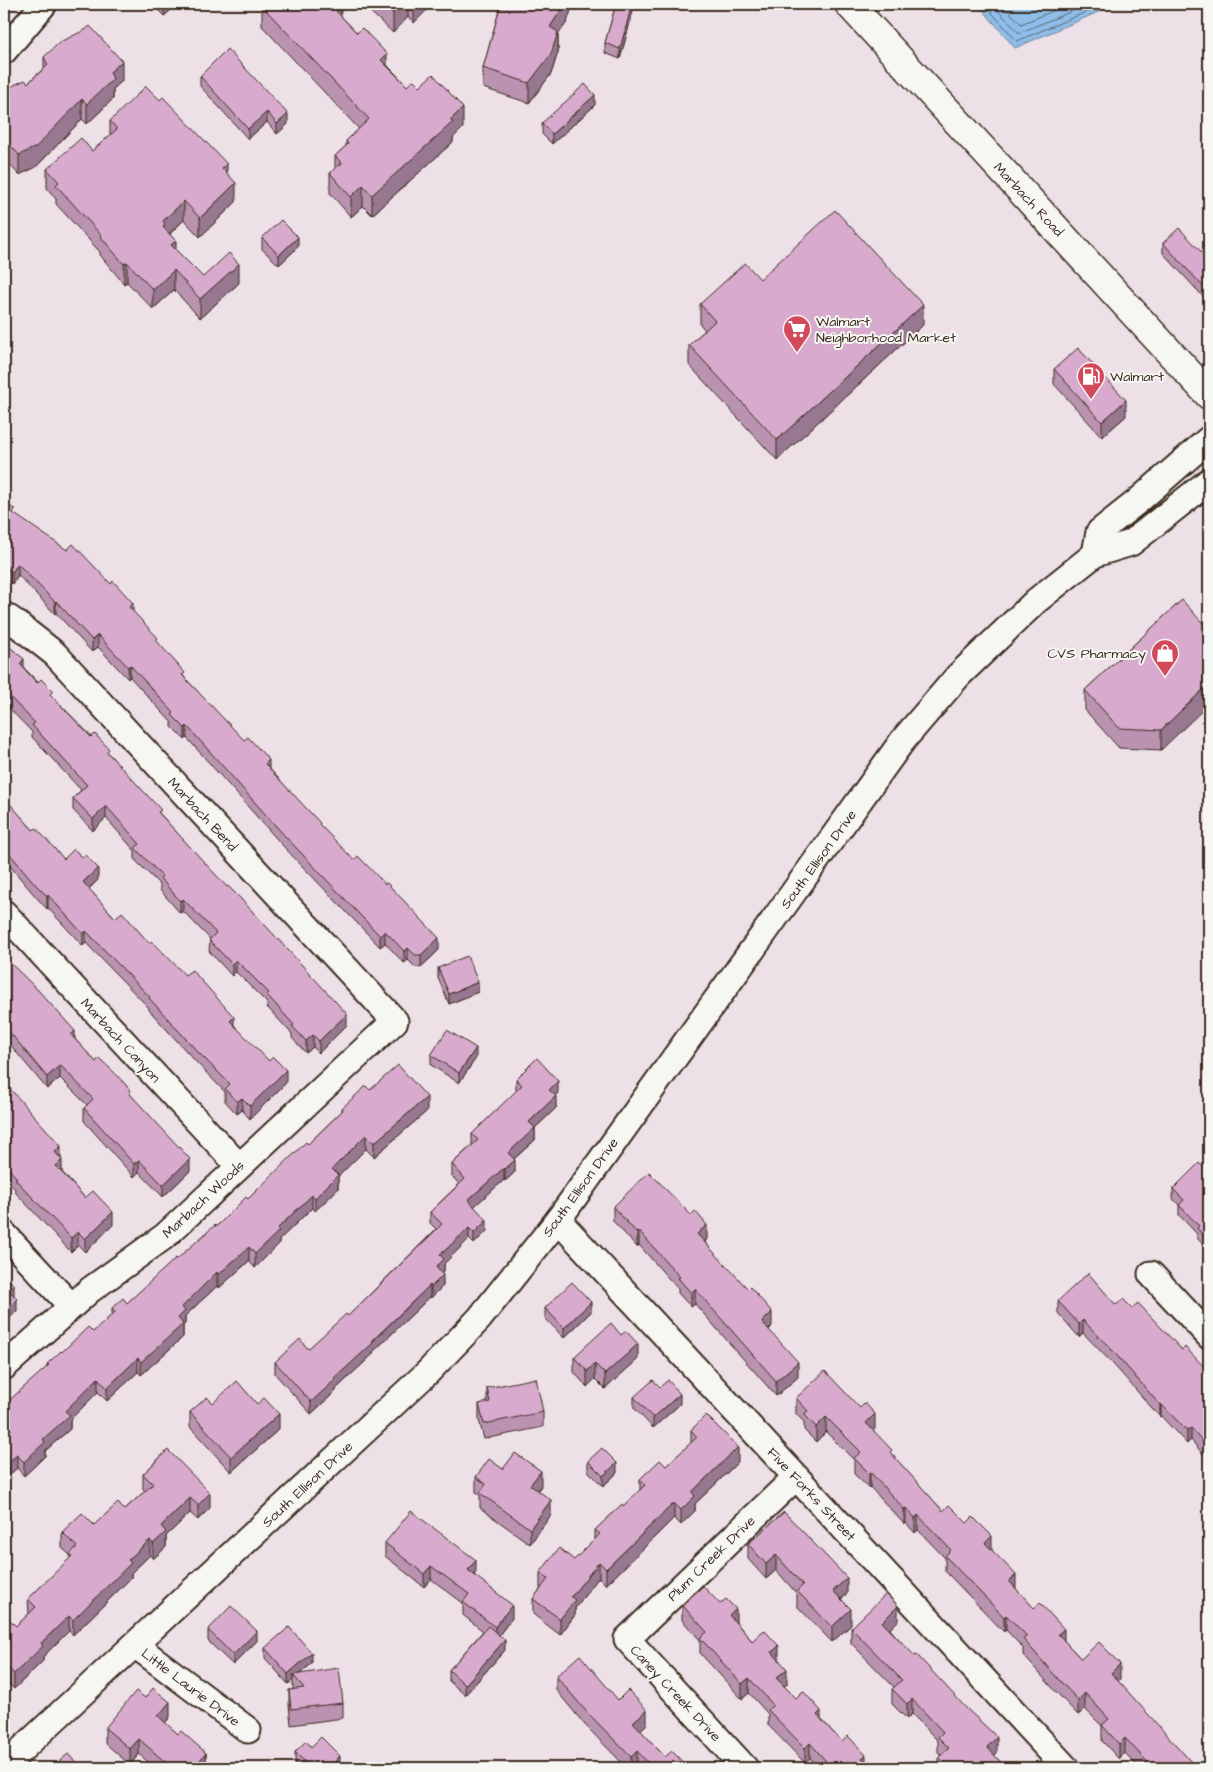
<svg xmlns="http://www.w3.org/2000/svg" width="1213" height="1772" font-family="'Architects Daughter',sans-serif">
	<style>
		.water { fill: #8dbde8; stroke: #6c8297 }
		.lines { fill: none; stroke-linecap: round; stroke-linejoin: round }
		.shore { stroke: #5c656f; stroke-width: 1 }
		.minor-casing { stroke: #3b2a1e; stroke-width: 29 }
		.major-casing { stroke: #3b2a1e; stroke-width: 31 }
		.minor { stroke: #f6f6f2; stroke-width: 25 }
		.major { stroke: #f6f6f2; stroke-width: 28 }
		.wall { fill: #ba93b1; stroke: #3b2a1e }
		.shaded-wall { fill: #977890; stroke: #3b2a1e }
		.building { fill: #d8abce; stroke: #3b2a1e }
		.labels { text-anchor: middle; stroke-width: 4; stroke-linejoin: round; paint-order: stroke }
		.street-label { font-size: 14px; fill: #3b2a1e; stroke: #f6f6f2 }
		.poi-label { font-size: 14px; fill: #3b2a1e; stroke: #f6f6f2; text-anchor: start }
	</style>
	<rect width="100%" height="100%" fill="#ede0e7"/>
	<filter id="ink" filterUnits="userSpaceOnUse"><feTurbulence type="fractalNoise" baseFrequency=".02" numOctaves="2"/><feDisplacementMap in="SourceGraphic" scale="10" xChannelSelector="R" yChannelSelector="G"/><feConvolveMatrix kernelMatrix="1 2 1 2 8 2 1 2 1" color-interpolation-filters="sRGB"/></filter>
	<g filter="url(#ink)">
		<path class="water" d="M978 4H1117L1015 48Z"/>
		<g class="lines">
			<g class="shore">
				<path d="M984 4 1017 41 1105 4"/>
				<path d="M992 4 1019 33 1089 4"/>
				<path d="M1002 4 1021 24 1070 4"/>
			</g>
			<g class="minor-casing">
				<g id="minor">
					<path d="M4 51 44 4"/>
					<path d="M1095 554 1099 532 1138 501 1209 439"/>
					<path d="M4 615 13 621 55 654 395 1021 165 1236 90 1290 4 1367"/>
					<path d="M4 913 239 1166"/>
					<path d="M558 1220 1066 1768"/>
					<path d="M4 1234 71 1306"/>
					<path d="M1151 1274 1209 1336"/>
					<path d="M135 1645 248 1730"/>
					<path d="M4 1766 427 1373 479 1319 558 1220 903 740 958 676 1036 601 1095 554 1131 543 1209 481"/>
					<path d="M745 1768 627 1639 796 1477"/>
				</g>
			</g>
			<g class="major-casing">
				<path id="major" d="M849 4 1209 395"/>
			</g>
			<use href="#minor" class="minor"/>
			<use href="#major" class="major"/>
		</g>
		<g class="wall">
			<path d="M152 4H178L164 16Z"/>
			<path d="M362 4H433L414 23 408 17 393 33Z"/>
			<path d="M501 4H573L567 22 558 35V52L551 74 529 103 483 88V68Z"/>
			<path d="M616 4H635L620 59 605 53V43Z"/>
			<path d="M262 6 341 16 407 86H420L463 128 453 138V142L372 215 363 206 351 217 330 193V173L335 168V156L346 146V141L359 129 262 26Z"/>
			<path d="M44 57 122 81 113 89V99L87 124 82 119 36 167 19 175 4 158V95L28 83 44 68Z"/>
			<path d="M200 76 288 124 277 134 267 122 248 139 200 86Z"/>
			<path d="M595 105 552 144 542 134V123Z"/>
			<path d="M110 121 227 173 236 202 200 237 184 220 170 234 176 250 203 277 239 283 200 318 174 290 153 309 127 282 124 284 100 255V252L56 204V199L47 188V169L92 151 110 136Z"/>
			<path d="M262 238 298 247 279 265 262 249Z"/>
			<path d="M1163 243 1209 260V303L1163 253Z"/>
			<path d="M700 304 923 325 777 460 689 365V345L705 330 700 324Z"/>
			<path d="M1054 369 1126 416 1102 437 1054 384Z"/>
			<path d="M4 504 15 515 133 612 158 643 185 678 269 768 320 826 439 950 421 967H415L408 960 404 963 385 943 380 947 283 846 187 738 185 740 172 727V723L130 677 128 679 98 647 92 652 56 613 55 614 18 575 12 584 4 578Z"/>
			<path d="M1182 600 1161 750 1119 748 1085 710V690Z"/>
			<path d="M4 650 24 668 109 754 161 815 347 1025 319 1053 313 1047 306 1053 292 1038V1034L267 1007V1003L236 972 232 976 209 951 210 939 183 911 180 913 160 890V885L135 860V851L106 818 93 831 73 810V798L81 790 32 737V732L4 703Z"/>
			<path d="M4 768 7 784 8 798 6 800 33 830 64 859 98 880 89 889 115 918 149 943 234 1026 286 1083 250 1119 242 1110 237 1114 225 1101V1092L197 1063 149 1010V1008L86 943 83 946 48 908 47 909 36 897 4 859Z"/>
			<path d="M4 962 96 1062 131 1095 190 1171 163 1197 139 1172 134 1177 84 1121V1108L87 1105 60 1078 47 1089 7 1041V1036L4 1032Z"/>
			<path d="M438 968 478 992 449 1004 438 978Z"/>
			<path d="M431 1055 476 1058 459 1083 431 1065Z"/>
			<path d="M516 1079 558 1093 555 1096 556 1108 535 1128V1140L514 1159 515 1172 505 1181 504 1180 474 1206 487 1231 474 1244 469 1239 444 1264V1271L442 1273 443 1286 431 1298 430 1297 373 1352V1354L336 1389V1391L311 1414 275 1374V1362L308 1349 348 1316 436 1229 430 1223V1212L459 1184 452 1176V1164L472 1145V1134L517 1091 516 1090Z"/>
			<path d="M4 1082 61 1158 62 1172 85 1198 113 1225 85 1252 78 1245 71 1252 15 1192V1189L4 1177Z"/>
			<path d="M370 1090 427 1111 374 1157 366 1149 338 1177V1189L315 1211 312 1208 279 1240V1244L255 1268 249 1261 219 1288 217 1286 185 1316V1324L183 1326V1337L141 1375 138 1372 107 1401 98 1392 70 1420V1429L45 1451V1456L24 1476 17 1468 4 1480 47 1366V1364L62 1352 93 1332 112 1315V1308L127 1303 248 1199 308 1144 342 1111V1108Z"/>
			<path d="M1209 1173V1251L1197 1238V1234L1179 1215V1205L1173 1199V1189Z"/>
			<path d="M613 1207 707 1239 705 1242 772 1326 769 1330 798 1377 776 1396 695 1304 691 1307 678 1293V1289L639 1245 637 1247 613 1221Z"/>
			<path d="M1058 1301 1116 1305 1132 1308 1209 1372V1461L1191 1440 1187 1444 1161 1416 1160 1417 1113 1364 1083 1333 1079 1337 1058 1313Z"/>
			<path d="M545 1308 591 1312 564 1338 545 1318Z"/>
			<path d="M574 1357 638 1359 605 1389 595 1379 587 1387 574 1372Z"/>
			<path d="M660 1387 680 1404 653 1428 634 1408V1397Z"/>
			<path d="M487 1388 543 1412V1427L484 1439 479 1420V1404L487 1403Z"/>
			<path d="M796 1398 875 1429 873 1431 892 1455 943 1511 992 1550 1016 1589 1081 1659 1120 1679 1118 1681 1193 1768H1139L1125 1753 1119 1759 1102 1741V1726L1085 1709 1078 1715 1059 1695 1023 1655V1648L1006 1630 1004 1632 945 1571V1558L918 1530 915 1533 906 1523 904 1524 870 1487 869 1488 854 1474V1460L826 1432 816 1442 804 1430V1422L796 1414Z"/>
			<path d="M213 1403 279 1429 231 1472 190 1427V1412Z"/>
			<path d="M691 1430 738 1462 695 1504V1511L681 1525 674 1518 606 1585 599 1577 575 1608V1615L560 1635 533 1614V1599L541 1588H540V1573L574 1560 595 1539V1530L623 1506 640 1491V1479L666 1466 691 1443Z"/>
			<path d="M168 1450 210 1508 198 1520 190 1513 166 1536V1547L153 1559 150 1555 131 1573V1578L73 1635 69 1631 43 1657V1661L14 1689 4 1679V1614L16 1626 29 1614 28 1599 70 1559V1555L62 1548V1532L94 1525 124 1510 145 1491 143 1489V1474Z"/>
			<path d="M588 1461 617 1473 603 1486 588 1471Z"/>
			<path d="M503 1469 541 1486 538 1490 551 1515 530 1544 480 1508V1495L476 1492V1477Z"/>
			<path d="M784 1512 847 1594 841 1599 851 1625 832 1642 797 1606V1594L776 1570 766 1579 748 1559V1544Z"/>
			<path d="M385 1543 476 1572 474 1575 512 1618 499 1635 505 1650 465 1695 449 1681V1670L483 1631 463 1615V1603L431 1579 424 1587 385 1556Z"/>
			<path d="M720 1604 752 1641 779 1661 787 1684 784 1686 796 1698 821 1719 842 1742 866 1763 871 1768H819L810 1758 805 1763 768 1725V1714L749 1693 742 1699 700 1653V1640L682 1620V1605Z"/>
			<path d="M898 1621 890 1629 997 1753 994 1755 1006 1768H939V1757L941 1755 938 1752V1741L912 1714 907 1719 892 1704V1689L894 1687 851 1643V1628Z"/>
			<path d="M208 1630 257 1641 233 1665 208 1641Z"/>
			<path d="M265 1648 312 1663 300 1674 343 1703V1718L291 1725 289 1705V1690H293V1680L288 1684 265 1658Z"/>
			<path d="M556 1676 618 1700 647 1724 640 1730 665 1757 688 1768H640L637 1766 635 1768H627L585 1725 556 1690Z"/>
			<path d="M145 1698 170 1717 165 1723 178 1734 206 1753V1768H155L139 1754 130 1765 105 1743V1728Z"/>
			<path d="M311 1747 340 1766 339 1768H301L295 1763V1752Z"/>
		</g>
		<g class="shaded-wall">
			<path d="M164 4H178L164 16Z"/>
			<path d="M401 4H408V17L393 33V13Z"/>
			<path d="M414 4H433L414 23Z"/>
			<path d="M565 4H573L567 22 558 35V52L551 74 529 103V83L550 27Z"/>
			<path d="M632 4H635L620 59V49Z"/>
			<path d="M341 7V27L336 11Z"/>
			<path d="M387 54V74L381 60Z"/>
			<path d="M122 61V81L113 89V99L87 124V104L110 72Z"/>
			<path d="M595 95V105L552 144V134Z"/>
			<path d="M82 99V119L36 167 19 175V155Z"/>
			<path d="M463 108V128L453 138V142L372 215V195Z"/>
			<path d="M267 112V122L248 139V129Z"/>
			<path d="M288 114V124L277 134V124Z"/>
			<path d="M227 164V183L222 168Z"/>
			<path d="M236 183V202L200 237V218Z"/>
			<path d="M363 185V206L351 217V197Z"/>
			<path d="M184 201V220L165 238V244L163 221Z"/>
			<path d="M298 237V247L279 265V255Z"/>
			<path d="M176 241V260L171 245Z"/>
			<path d="M127 262V282L124 284V264Z"/>
			<path d="M239 264V283L200 318V299Z"/>
			<path d="M174 270V290L153 309V290Z"/>
			<path d="M923 305V325L777 460V440Z"/>
			<path d="M1126 400V416L1102 437V422Z"/>
			<path d="M18 564V575L12 584V572Z"/>
			<path d="M56 601V613L55 614V602Z"/>
			<path d="M133 603V615L129 607Z"/>
			<path d="M98 635V647L92 652V640Z"/>
			<path d="M24 659V671L20 664Z"/>
			<path d="M130 665V677L128 679V667Z"/>
			<path d="M1209 684V704L1161 750V730Z"/>
			<path d="M187 726V738L185 740V728Z"/>
			<path d="M269 760V772L265 764Z"/>
			<path d="M7 772V784L4 787V775Z"/>
			<path d="M8 785V798L4 802V789Z"/>
			<path d="M106 806V818L93 831V819Z"/>
			<path d="M98 868V880L83 894V882Z"/>
			<path d="M48 895V908L47 909V896Z"/>
			<path d="M183 899V911L180 913V901Z"/>
			<path d="M86 931V943L83 946V934Z"/>
			<path d="M385 931V943L380 947V936Z"/>
			<path d="M439 938V950L421 967V955Z"/>
			<path d="M408 948V960L404 963V951Z"/>
			<path d="M236 960V972L232 976V964Z"/>
			<path d="M478 982V992L449 1004V994Z"/>
			<path d="M347 1014V1025L319 1053V1041Z"/>
			<path d="M234 1017V1030L230 1021Z"/>
			<path d="M75 1031V1044L71 1035Z"/>
			<path d="M313 1035V1047L306 1053V1041Z"/>
			<path d="M476 1048V1058L459 1083V1073Z"/>
			<path d="M60 1065V1078L47 1089V1077Z"/>
			<path d="M286 1070V1083L250 1119V1106Z"/>
			<path d="M558 1081V1093L549 1101V1090Z"/>
			<path d="M556 1096V1108L535 1128V1140L508 1164V1153L529 1122Z"/>
			<path d="M427 1097V1111L374 1157V1143Z"/>
			<path d="M242 1098V1110L237 1114V1102Z"/>
			<path d="M366 1135V1149L338 1177V1189L315 1211V1198L332 1169Z"/>
			<path d="M61 1146V1159L55 1152Z"/>
			<path d="M190 1159V1171L163 1197V1185Z"/>
			<path d="M62 1160V1173L56 1166Z"/>
			<path d="M139 1160V1172L134 1177V1164Z"/>
			<path d="M515 1160V1172L505 1181V1169Z"/>
			<path d="M504 1168V1180L468 1212V1200Z"/>
			<path d="M312 1195V1208L279 1240V1244L255 1268V1254L277 1229Z"/>
			<path d="M113 1212V1225L85 1252V1239Z"/>
			<path d="M487 1220V1231L474 1244V1233Z"/>
			<path d="M707 1225V1239L697 1248V1234Z"/>
			<path d="M469 1228V1239L444 1264V1271L436 1279V1267L440 1255Z"/>
			<path d="M639 1231V1245L637 1247V1233Z"/>
			<path d="M78 1232V1245L71 1252V1238Z"/>
			<path d="M249 1247V1261L219 1288V1274Z"/>
			<path d="M217 1272V1286L185 1316V1324L183 1326V1337L141 1375V1362L178 1318 182 1307Z"/>
			<path d="M443 1275V1286L431 1298V1287Z"/>
			<path d="M14 1285V1298L9 1290Z"/>
			<path d="M430 1285V1297L373 1352V1354L336 1389V1391L311 1414V1402Z"/>
			<path d="M695 1289V1304L691 1307V1293Z"/>
			<path d="M17 1299V1311L4 1324V1312Z"/>
			<path d="M591 1302V1312L564 1338V1328Z"/>
			<path d="M772 1312V1326L762 1336V1322Z"/>
			<path d="M1083 1320V1333L1079 1337V1324Z"/>
			<path d="M638 1344V1359L605 1389V1374Z"/>
			<path d="M138 1358V1372L107 1401V1388Z"/>
			<path d="M798 1362V1377L776 1396V1381Z"/>
			<path d="M595 1364V1379L587 1387V1371Z"/>
			<path d="M98 1378V1392L70 1420V1429L45 1451V1456L24 1476V1462L43 1439 65 1411Z"/>
			<path d="M680 1394V1404L653 1428V1418Z"/>
			<path d="M1161 1404V1416L1160 1417V1405Z"/>
			<path d="M279 1414V1429L231 1472V1457Z"/>
			<path d="M875 1414V1429L866 1438V1423Z"/>
			<path d="M826 1417V1432L816 1442V1427Z"/>
			<path d="M1191 1428V1440L1187 1444V1431Z"/>
			<path d="M738 1447V1462L695 1504V1511L681 1525V1510L692 1492Z"/>
			<path d="M17 1455V1468L4 1480V1466Z"/>
			<path d="M617 1463V1473L603 1486V1476Z"/>
			<path d="M541 1471V1486L530 1500V1485Z"/>
			<path d="M870 1472V1487L869 1488V1473Z"/>
			<path d="M210 1493V1508L198 1520V1505Z"/>
			<path d="M190 1498V1513L166 1536V1547L153 1559V1544L161 1526Z"/>
			<path d="M551 1500V1515L530 1544V1529Z"/>
			<path d="M674 1503V1518L606 1585V1569Z"/>
			<path d="M906 1508V1523L904 1524V1509Z"/>
			<path d="M918 1515V1530L915 1533V1518Z"/>
			<path d="M992 1536V1551L985 1543Z"/>
			<path d="M150 1540V1555L131 1573V1578L73 1635V1620L128 1560Z"/>
			<path d="M776 1555V1570L766 1579V1564Z"/>
			<path d="M476 1560V1572L468 1583V1570Z"/>
			<path d="M599 1562V1577L575 1608V1615L560 1635V1619L571 1597Z"/>
			<path d="M431 1566V1579L424 1587V1574Z"/>
			<path d="M1016 1575V1590L1009 1581Z"/>
			<path d="M847 1578V1594L833 1606V1591Z"/>
			<path d="M512 1605V1618L495 1640V1627Z"/>
			<path d="M898 1606V1621L882 1637V1622Z"/>
			<path d="M736 1609V1624L729 1615Z"/>
			<path d="M851 1609V1625L832 1642V1627Z"/>
			<path d="M1006 1615V1630L1004 1632V1617Z"/>
			<path d="M69 1616V1631L43 1657V1661L14 1689V1674L41 1643Z"/>
			<path d="M1064 1629V1644L1058 1634Z"/>
			<path d="M257 1631V1641L233 1665V1655Z"/>
			<path d="M505 1640V1650L465 1695V1685Z"/>
			<path d="M779 1646V1661L772 1652Z"/>
			<path d="M312 1653V1663L295 1678 293 1675V1680L288 1684V1674Z"/>
			<path d="M1120 1664V1679L1111 1688V1673Z"/>
			<path d="M787 1669V1684L776 1693V1678Z"/>
			<path d="M749 1678V1693L742 1699V1684Z"/>
			<path d="M1085 1693V1709L1078 1715V1700Z"/>
			<path d="M912 1699V1714L907 1719V1704Z"/>
			<path d="M170 1702V1717L158 1732V1716Z"/>
			<path d="M647 1710V1724L633 1737V1722Z"/>
			<path d="M821 1711V1726L817 1715Z"/>
			<path d="M997 1737V1753L987 1763V1747Z"/>
			<path d="M1125 1738V1753L1119 1759V1744Z"/>
			<path d="M139 1739V1754L130 1765V1749Z"/>
			<path d="M810 1743V1758L805 1763V1748Z"/>
			<path d="M637 1751V1766L635 1768H631V1757Z"/>
			<path d="M206 1753V1768H193Z"/>
			<path d="M866 1755V1768L862 1758Z"/>
			<path d="M340 1756V1766L339 1768H329Z"/>
		</g>
		<g class="building">
			<path d="M265 4H338L341 7 336 11 357 33 362 28 387 54 381 60 407 86 414 80 420 86 433 74 463 108 450 120 453 122 372 195 363 185 351 197 330 173 342 163 335 156 348 144 346 141 369 119 262 6Z"/>
			<path d="M383 4H401L393 13Z"/>
			<path d="M501 4H565L550 27 558 32 551 54 529 83 483 68Z"/>
			<path d="M616 4H632L620 49 605 43Z"/>
			<path d="M90 26 122 61 110 72 113 79 87 104 82 99 36 147 19 155 4 138V95L14 85 25 80 28 83 48 65 44 57 60 42 85 30Z"/>
			<path d="M227 49 288 114 277 124 267 112 248 129 200 76Z"/>
			<path d="M585 84 595 95 552 134 542 123Z"/>
			<path d="M146 86 160 100 163 97 227 164 222 168 236 183 200 218 184 201 163 221 165 224 163 227 176 241 171 245 203 277 229 253 239 264 200 299 174 270 153 290 127 262 124 264 100 236 101 235 56 185 59 182 47 169 81 138 92 151 117 129 110 121Z"/>
			<path d="M835 210 923 305 777 440 689 345 715 321 700 304 745 263 760 279Z"/>
			<path d="M281 220 298 237 279 255 262 238Z"/>
			<path d="M1179 228 1209 260V293L1163 243Z"/>
			<path d="M1078 348 1126 400 1102 422 1054 369Z"/>
			<path d="M4 504 15 509 13 513 67 550 73 544 111 584 113 581 133 603 129 607 158 638 156 640 185 673 182 675 244 740 248 737 269 760 265 764 320 823 319 824 354 860 358 856 385 884 387 883 439 938 421 955H415L408 948 404 951 385 931 380 936 283 834 187 726 185 728 172 715 174 713 130 665 128 667 98 635 92 640 56 601 55 602 18 564 12 572 4 567Z"/>
			<path d="M1182 600 1209 630V684L1161 730 1119 728 1085 690Z"/>
			<path d="M11 648 24 659 20 664 37 683 41 679 53 691 50 694 91 737 95 734 109 749 107 752 161 810 158 812 227 887 228 886 240 898 347 1014 319 1041 313 1035 306 1041 292 1026 294 1025 267 995 269 993 236 960 232 964 209 940 216 933 183 899 180 901 160 878 162 876 135 848 140 844 106 806 93 819 73 798 87 785 32 725 35 723 4 691V650L6 653Z"/>
			<path d="M4 768 7 772 4 775Z"/>
			<path d="M4 781 8 785 4 789Z"/>
			<path d="M4 797 33 830 36 828 64 859 74 849 82 857 85 855 98 868 83 882 115 918 122 912 149 943 152 941 185 975 192 970 234 1017 230 1021 269 1061 273 1057 286 1070 250 1106 242 1098 237 1102 225 1089 230 1084 197 1051 149 998 150 997 86 931 83 934 48 895 47 896 36 885 4 847Z"/>
			<path d="M467 956 478 982 449 994 438 968Z"/>
			<path d="M7 960 37 989 75 1031 71 1035 96 1062 99 1058 119 1077 131 1091 129 1093 190 1159 163 1185 139 1160 134 1164 84 1108 93 1099 60 1065 47 1077 7 1029 10 1026 4 1020V962Z"/>
			<path d="M447 1030 476 1048 459 1073 431 1055Z"/>
			<path d="M537 1058 558 1081 549 1090 556 1096 529 1122 535 1128 508 1153 515 1160 505 1169 504 1168 468 1200 487 1220 474 1233 469 1228 440 1255 444 1259 436 1267 443 1275 431 1287 430 1285 372 1341 373 1343 335 1378 336 1379 311 1402 275 1362 300 1339 308 1349 346 1314 348 1316 442 1224 430 1212 465 1179 452 1164 478 1140 472 1134 522 1085 516 1079Z"/>
			<path d="M398 1065 427 1097 374 1143 366 1135 332 1169 338 1175 315 1198 312 1195 277 1229 279 1231 255 1254 249 1247 219 1274 217 1272 182 1307 185 1311 178 1318 183 1324 141 1362 138 1358 107 1388 98 1378 65 1411 70 1415 43 1439 45 1442 24 1462 17 1455 4 1466V1405L49 1365 47 1364 61 1351 62 1352 88 1327 93 1332 115 1312 112 1308 123 1298 127 1303 176 1258 177 1259 215 1225 216 1227 246 1197 248 1199 306 1142 308 1144 343 1110 342 1108 366 1086 370 1090Z"/>
			<path d="M4 1082 61 1146 55 1152 62 1160 56 1166 85 1198 93 1191 113 1212 85 1239 78 1232 71 1238 15 1179 17 1178 4 1164Z"/>
			<path d="M1199 1163 1209 1173V1241L1197 1228 1199 1226 1179 1205 1184 1200 1173 1189Z"/>
			<path d="M649 1172 691 1215 695 1211 707 1225 697 1234 748 1289 750 1287 772 1312 762 1322 798 1362 776 1381 695 1289 691 1293 678 1278 680 1277 639 1231 637 1233 613 1207Z"/>
			<path d="M1088 1273 1116 1305 1123 1299 1132 1308 1138 1303 1182 1350 1185 1347 1209 1372V1448L1191 1428 1187 1431 1161 1404 1160 1405 1113 1351 1083 1320 1079 1324 1058 1301Z"/>
			<path d="M4 1275 14 1285 9 1290 17 1299 4 1312Z"/>
			<path d="M572 1282 591 1302 564 1328 545 1308Z"/>
			<path d="M611 1323 621 1335 626 1331 638 1344 605 1374 595 1364 587 1371 574 1357Z"/>
			<path d="M825 1371 860 1408 865 1403 875 1414 866 1423 892 1450 890 1452 943 1511 949 1505 967 1523 973 1517 992 1536 985 1543 1016 1575 1009 1581 1034 1608 1040 1603 1064 1629 1058 1634 1081 1659 1099 1642 1120 1664 1111 1673 1193 1764 1189 1768H1153L1125 1738 1119 1744 1102 1725 1109 1719 1085 1693 1078 1700 1059 1680 1023 1639 1027 1636 1006 1615 1004 1617 945 1556 951 1550 918 1515 915 1518 906 1508 904 1509 870 1472 869 1473 854 1458 861 1452 826 1417 816 1427 804 1414 808 1411 796 1398Z"/>
			<path d="M536 1378 543 1412 484 1424 479 1404 490 1402 487 1388Z"/>
			<path d="M653 1380 660 1387 668 1380 680 1394 653 1418 634 1397Z"/>
			<path d="M237 1381 257 1404 264 1398 279 1414 231 1457 190 1412 207 1397 213 1403Z"/>
			<path d="M706 1415 738 1447 692 1492 695 1496 681 1510 674 1503 606 1569 599 1562 571 1597 575 1600 560 1619 533 1599 548 1579 540 1573 559 1548 574 1560 600 1534 595 1530 622 1504 623 1506 645 1485 640 1479 660 1460 666 1466 697 1437 691 1430Z"/>
			<path d="M602 1448 617 1463 603 1476 588 1461Z"/>
			<path d="M168 1450 210 1493 198 1505 190 1498 161 1526 166 1532 153 1544 150 1540 128 1560 131 1563 73 1620 69 1616 41 1643 43 1646 14 1674 4 1663V1614L16 1626 36 1607 28 1599 72 1556 70 1554 77 1547 62 1532 82 1513 94 1525 118 1503 124 1510 153 1484 143 1474Z"/>
			<path d="M515 1453 541 1471 530 1485 551 1500 530 1529 480 1493 486 1484 476 1477 489 1459 503 1469Z"/>
			<path d="M411 1511 476 1560 468 1570 512 1605 495 1627 463 1602 469 1594 431 1566 424 1574 385 1543Z"/>
			<path d="M784 1512 847 1578 833 1591 851 1609 832 1627 797 1591 803 1585 776 1555 766 1564 748 1544Z"/>
			<path d="M703 1586 720 1604 726 1599 736 1609 729 1615 752 1641 764 1630 779 1646 772 1652 787 1669 776 1678 796 1698 803 1691 821 1711 817 1715 842 1742 848 1736 866 1755 862 1758 871 1768H832L810 1743 805 1748 768 1710 773 1705 749 1678 742 1684 700 1638 707 1632 682 1605Z"/>
			<path d="M886 1594 898 1606 882 1622 915 1656 917 1655 967 1709 997 1737 987 1747 1006 1768H950L939 1757 949 1748 938 1737 943 1732 912 1699 907 1704 892 1689 902 1680 851 1628Z"/>
			<path d="M231 1606 257 1631 233 1655 208 1630Z"/>
			<path d="M488 1626 505 1640 465 1685 449 1670Z"/>
			<path d="M289 1627 312 1653 288 1674 265 1648Z"/>
			<path d="M580 1655 618 1700 628 1690 647 1710 633 1722 665 1757 672 1751 688 1768H653L637 1751 631 1757 585 1710 556 1676Z"/>
			<path d="M339 1668 343 1703 291 1709 289 1690 304 1688 293 1675Z"/>
			<path d="M153 1688 170 1702 158 1716 178 1734 181 1731 206 1753 193 1768H172L139 1739 130 1749 105 1728 136 1691 145 1698Z"/>
			<path d="M321 1737 340 1756 329 1768H311L295 1752 306 1741 311 1747Z"/>
			<path d="M68 1754 81 1768H58L55 1765Z"/>
		</g>
	</g>
	<defs>
		<g id="supermarket-pin" transform="scale(1.4375)"><path d="M0 17L-7.5 6A9.5 9.5 0 1 1 7.5 6Z" fill="#d1495b" stroke="#f6f6f2"/><path d="M-6-5.5h2.5l.6 2H6L4.5 2H-2.5L-4.4-4H-6ZM-1.5 3.2a1.3 1.3 0 1 0 .1 0ZM3 3.2a1.3 1.3 0 1 0 .1 0Z" fill="#fff"/></g>
		<g id="fuel-pin" transform="scale(1.4375)"><path d="M0 17L-7.5 6A9.5 9.5 0 1 1 7.5 6Z" fill="#d1495b" stroke="#f6f6f2"/><path d="M-5.5-6h7V0h2V4h1.3V-2.5L3-4.5l.8-.8L6-3V5H2.5V1h-1V6h-7ZM-4.2-4.7v3.2H.2V-4.7Z" fill="#fff"/></g>
		<g id="shop-pin" transform="scale(1.4375)"><path d="M0 17L-7.5 6A9.5 9.5 0 1 1 7.5 6Z" fill="#d1495b" stroke="#f6f6f2"/><path d="M-5-2.5h2.3a2.7 3.5 0 0 1 5.4 0H5L5.5 6h-11ZM-1.5-2.5h3a1.5 2.3 0 0 0-3 0Z" fill="#fff"/></g>
	</defs>
	<g fill-rule="evenodd">
		<use href="#supermarket-pin" x="797" y="329"/>
		<use href="#fuel-pin" x="1091" y="376"/>
		<use href="#shop-pin" x="1165" y="653"/>
	</g>
	<g class="labels">
		<g class="street-label">
			<text transform="translate(1029 199) rotate(47)" y="5">Marbach Road</text>
			<text transform="translate(203 814) rotate(47)" y="5">Marbach Bend</text>
			<text transform="translate(818 859) rotate(-54)" y="5">South Ellison Drive</text>
			<text transform="translate(121 1040) rotate(47)" y="5">Marbach Canyon</text>
			<text transform="translate(580 1187) rotate(-54)" y="5">South Ellison Drive</text>
			<text transform="translate(203 1199) rotate(-43)" y="5">Marbach Woods</text>
			<text transform="translate(307 1484) rotate(-43)" y="5">South Ellison Drive</text>
			<text transform="translate(812 1494) rotate(47)" y="5">Five Forks Street</text>
			<text transform="translate(711 1558) rotate(-44)" y="5">Plum Creek Drive</text>
			<text transform="translate(191 1687) rotate(37)" y="5">Little Laurie Drive</text>
			<text transform="translate(676 1693) rotate(47)" y="5">Caney Creek Drive</text>
		</g>
		<g class="poi-label">
			<text x="816" y="326">Walmart<tspan x="816" dy="16">Neighborhood Market</tspan></text>
			<text x="1110" y="381">Walmart</text>
			<text x="1146" y="658" text-anchor="end">CVS Pharmacy</text>
		</g>
	</g>
	<rect width="1213" height="1772" fill="none" stroke="#f6f6f2" stroke-width="20"/>
	<rect x="10" y="10" width="1193" height="1752" fill="none" stroke="#3b2a1e" stroke-width="2" filter="url(#ink)"/>
</svg>
